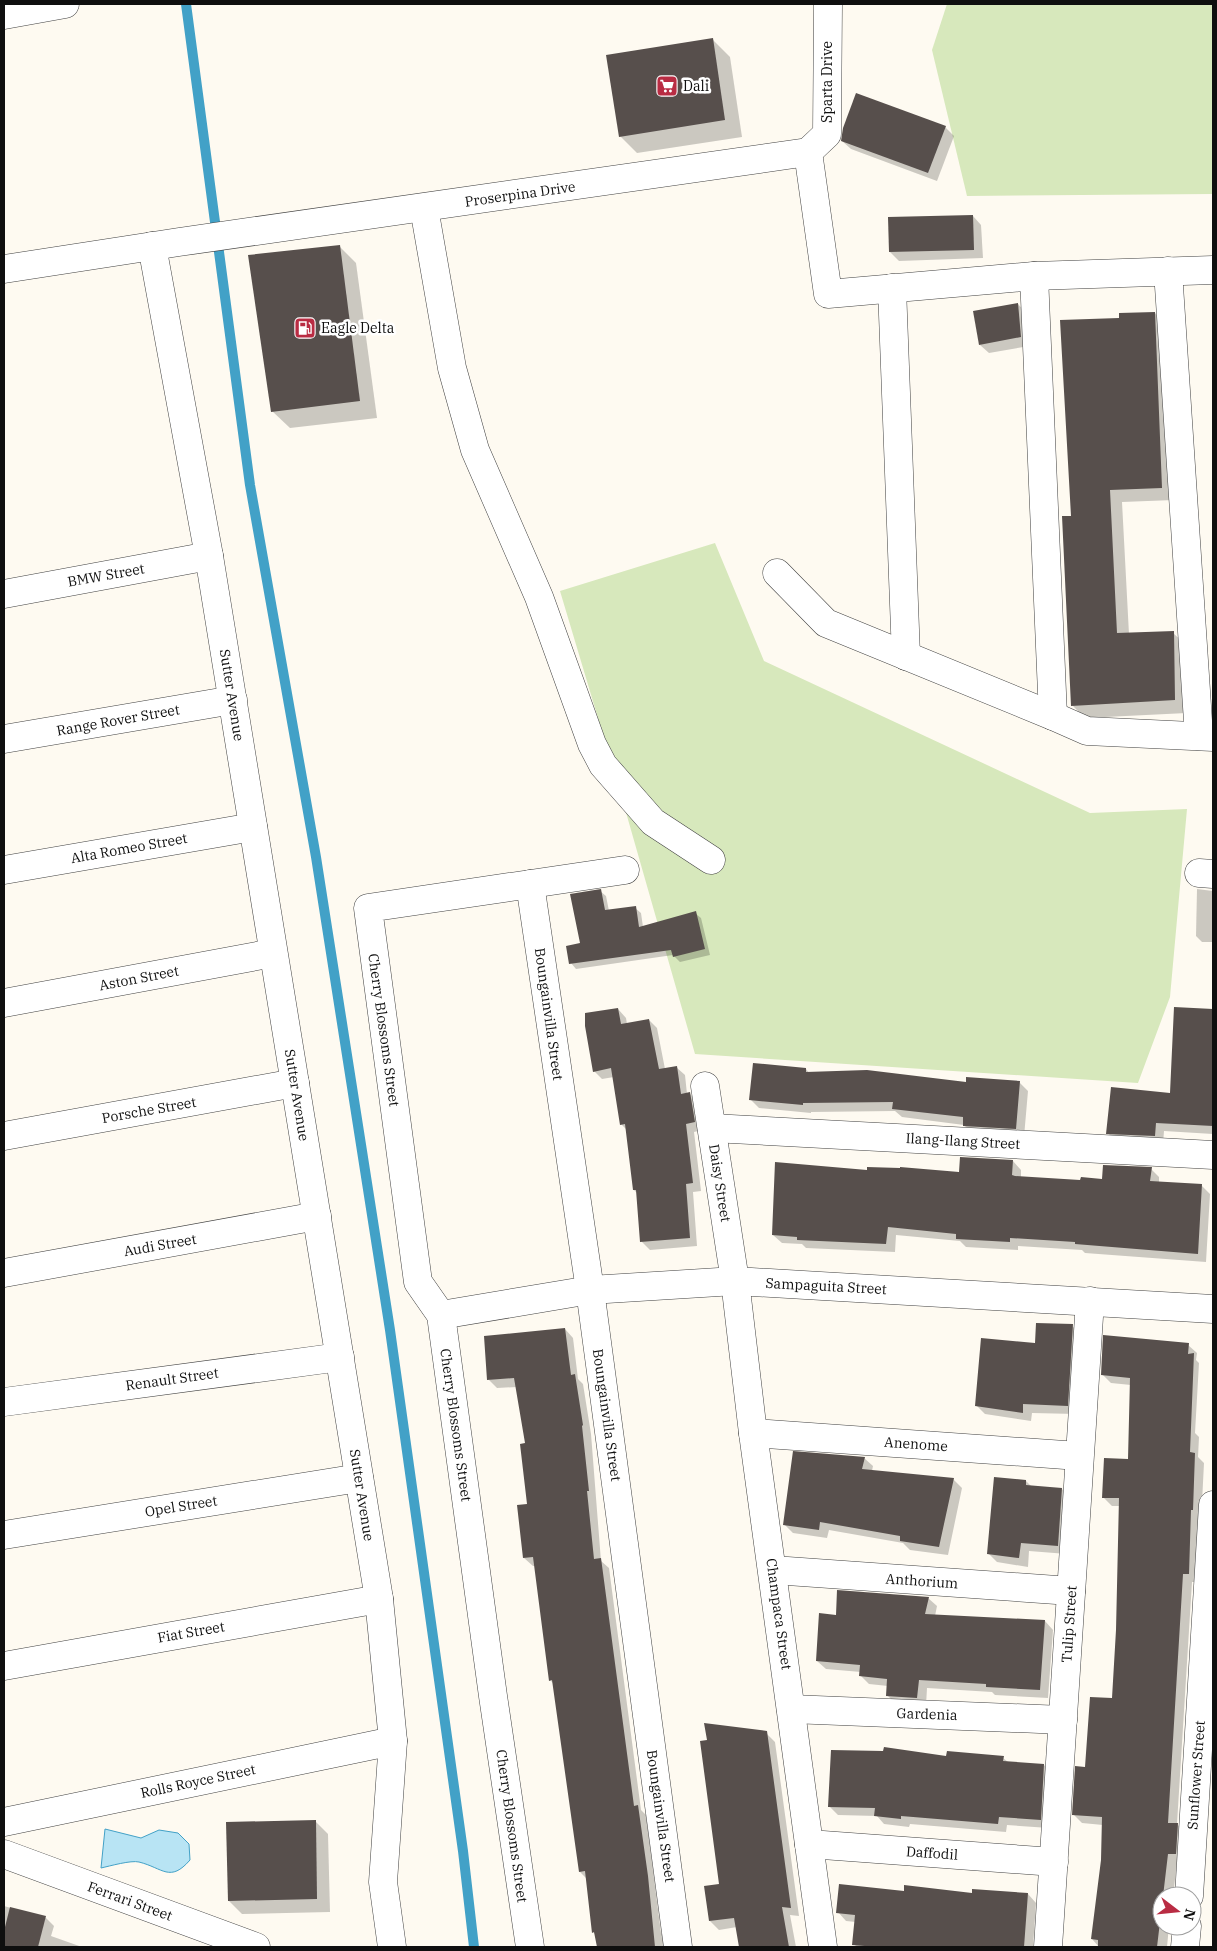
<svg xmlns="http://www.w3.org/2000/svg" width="1217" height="1951" font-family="'IBM Plex Serif',serif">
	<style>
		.green { fill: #d7e8bc }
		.water { fill: #b8e4f4; stroke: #42a1c7 }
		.shadow { fill: #0003 }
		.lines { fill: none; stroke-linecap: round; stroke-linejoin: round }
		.stream { stroke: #42a1c7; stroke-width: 10 }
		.building { fill: #574f4c }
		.minor-casing { stroke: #424242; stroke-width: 29 }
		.minor { stroke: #fff; stroke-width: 28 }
		.labels { text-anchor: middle; stroke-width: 5; stroke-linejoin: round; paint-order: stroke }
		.street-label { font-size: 14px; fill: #0f0f0f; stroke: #fff }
		.poi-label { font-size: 14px; fill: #0f0f0f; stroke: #fff; text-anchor: start }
	</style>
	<rect width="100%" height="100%" fill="#fefaf1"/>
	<g class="green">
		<path d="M947 4H1213V194L967 196 932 50Z"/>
		<path d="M715 543 764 661 1090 813 1187 809 1170 997 1138 1083 695 1054 621 795 560 591Z"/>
	</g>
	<path class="water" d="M105 1829 141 1838 159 1830 178 1833 189 1844 190 1860C170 1883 163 1868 139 1862 131 1860 110 1866 101 1868Z"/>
	<g class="shadow">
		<path d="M713 40 730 57 742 137 637 153 620 136Z"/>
		<path d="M945 127 954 136 937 181 851 149 842 141Z"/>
		<path d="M973 216 981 225 983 258 899 261 890 252Z"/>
		<path d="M339 246 356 263 377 418 290 428 272 411Z"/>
		<path d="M1018 304 1026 313 1029 346 989 353 980 345Z"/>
		<path d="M1155 313 1167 326 1174 500 1122 502 1129 634 1173 633 1186 645 1187 713 1085 718 1073 706 1072 517 1120 319Z"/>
		<path d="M1197 889 1213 891V942H1202L1196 936Z"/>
		<path d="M600 891 606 896 609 911 635 908 641 913 643 927 695 913 701 918 710 955 680 962 673 955 576 969 571 963 581 944Z"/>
		<path d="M618 1009 626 1018 627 1024 649 1020 657 1028 665 1069 676 1067 685 1075 687 1094H690L698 1102 702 1130 694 1132 701 1191 693 1192 697 1246 650 1250 642 1242 638 1194 634 1190 627 1130 621 1124 614 1077 602 1079 594 1071Z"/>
		<path d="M1174 1038 1213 1042V1134L1164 1131 1163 1144 1116 1142 1108 1133 1171 1094Z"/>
		<path d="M806 1069 809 1073 967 1083 1019 1082 1028 1091 1024 1137 973 1134 964 1125 902 1117 895 1111 811 1112V1113L759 1108 751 1100Z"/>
		<path d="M1013 1161 1021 1170V1178L1082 1182 1103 1180 1151 1169 1159 1177V1183L1201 1185 1210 1194 1206 1262 1085 1253 1082 1250 1018 1246V1250L966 1247 960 1241 896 1235 895 1252 806 1248 802 1244 782 1243 773 1235 868 1171 960 1174Z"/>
		<path d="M1072 1326 1081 1334 1076 1414 1032 1413 1031 1421 985 1414 976 1405 1036 1344Z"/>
		<path d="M565 1329 573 1338 578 1379 583 1384 591 1434 601 1561 609 1568 641 1810 646 1815 661 1933 668 1940 669 1947H598L596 1935 593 1932 587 1879 580 1872 554 1684 550 1680 536 1566H533L524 1558 528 1505 526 1444 517 1387 497 1388 489 1380Z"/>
		<path d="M1188 1345 1197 1353 1196 1360 1199 1363 1195 1433 1199 1437 1198 1457 1204 1463 1198 1582H1192L1177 1824 1186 1833 1184 1862H1177L1173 1896H1162V1926H1169L1167 1947H1099L1092 1939 1102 1861 1103 1825 1082 1823 1074 1815 1087 1768 1113 1700 1118 1630 1120 1506H1112L1103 1497 1129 1460 1131 1385 1111 1383 1102 1374Z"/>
		<path d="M864 1458 873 1466 872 1471 953 1479 962 1488 948 1555 910 1550 903 1543 829 1530 827 1538 793 1533 784 1524Z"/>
		<path d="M1026 1481 1032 1487 1062 1489 1070 1498 1067 1554 1029 1551 1028 1567 997 1562 988 1553Z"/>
		<path d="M928 1598 937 1606 935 1616 1045 1621 1053 1630 1048 1698 995 1695 992 1692 927 1688 926 1706 896 1704 887 1695 888 1686 869 1684 860 1675 861 1672 826 1669 817 1661 837 1616Z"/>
		<path d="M766 1733 775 1742 799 1916 790 1915 796 1947H741L737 1927 719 1930 710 1921 720 1886 708 1741Z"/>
		<path d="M948 1757 1003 1758 1008 1762 1044 1765 1052 1774 1049 1828 1007 1825 1006 1832 910 1824 909 1827 884 1824 877 1816 838 1815 829 1806Z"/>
		<path d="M315 1821 328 1834 330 1912 242 1914 229 1901Z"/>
		<path d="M1028 1894 1036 1903 1033 1947H857L854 1944 856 1922 846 1921 838 1912 973 1895Z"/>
		<path d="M4 1906 46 1918 54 1926 51 1936 82 1947H4Z"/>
	</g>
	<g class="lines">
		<path class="stream" d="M186 4 250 485 316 857 390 1330 463 1851 474 1947"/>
	</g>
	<g class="building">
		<path d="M713 38 725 120 619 137 606 55Z"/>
		<path d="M856 93 946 126 928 173 841 141 843 128Z"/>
		<path d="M973 215 974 250 889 252 888 217Z"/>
		<path d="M340 245 360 401 271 412 248 255Z"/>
		<path d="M1018 303 1021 337 979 345 973 311Z"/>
		<path d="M1155 312 1162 488 1110 490 1117 633 1174 631 1175 700 1071 706 1062 516H1071L1060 320 1119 318V313Z"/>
		<path d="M601 889 605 910 636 906 639 927 696 911 705 949 673 957 671 950 569 964 566 946 580 943 570 894Z"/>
		<path d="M1174 1007 1213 1009V1126L1156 1123 1155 1136 1106 1134 1111 1087 1170 1093Z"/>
		<path d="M618 1008 621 1024 649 1019 659 1069 677 1066 681 1094 690 1092 695 1122 686 1124 693 1183 686 1184 690 1238 640 1242 636 1190H633L625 1124 620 1125 611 1068 593 1072 585 1026V1013Z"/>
		<path d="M753 1063 806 1068V1072L867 1070 966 1082V1077L1020 1081 1016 1129 963 1126V1117L892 1109 893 1102 803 1103V1105L749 1100Z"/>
		<path d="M960 1157 1013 1160 1012 1175 1015 1176 1080 1180 1081 1177 1102 1179 1103 1165 1152 1167 1150 1181 1202 1184 1198 1254 1075 1244V1242L1010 1238V1242L956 1239V1234L888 1227 886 1244 797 1240V1237L772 1235 775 1162 867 1170V1167L900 1168V1167L959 1172Z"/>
		<path d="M1036 1323 1073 1324 1068 1406 1023 1404V1413L975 1406 981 1338 1035 1343Z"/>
		<path d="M565 1328 571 1375 575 1374 583 1425 582 1426 589 1491H587L594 1559 601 1558 634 1806 638 1805 648 1876 655 1947H597L594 1932 592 1933 585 1871 579 1872 552 1680 549 1681 533 1557 523 1558 517 1505 527 1504 520 1444 525 1443 514 1378 487 1380 484 1336Z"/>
		<path d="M1103 1335 1189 1343 1188 1354 1194 1353 1190 1452 1195 1453 1193 1510H1191L1189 1574H1183L1168 1823H1178L1176 1854H1168L1157 1947H1098V1940L1091 1939 1101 1860 1102 1817 1072 1815 1075 1766 1085 1767 1090 1697 1112 1698 1116 1630 1119 1498H1102L1104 1458 1128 1459 1130 1378 1101 1375Z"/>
		<path d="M793 1451 865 1457 862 1469 954 1478 939 1547 900 1541V1536L820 1522 819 1530 783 1525Z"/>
		<path d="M994 1477 1026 1480V1485L1062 1488 1058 1546 1021 1543 1019 1558 987 1554Z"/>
		<path d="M837 1590 929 1597 925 1614 1045 1620 1040 1690 986 1687V1684L919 1680 917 1698 886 1696 887 1679 859 1676 860 1665 816 1661 819 1613 836 1615Z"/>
		<path d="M704 1723 767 1731 791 1908 782 1907 789 1947H739L734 1918 709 1921 704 1886 719 1884 700 1741 707 1740Z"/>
		<path d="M884 1747 946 1756 947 1751 1004 1756 1003 1761 1044 1764 1041 1820 999 1817 998 1824 901 1816V1819L874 1816 875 1808 828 1807 831 1750 883 1751Z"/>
		<path d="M316 1820 317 1899 228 1901 226 1822Z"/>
		<path d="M839 1884 904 1891V1885L972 1893V1889L1028 1893 1024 1947H877L852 1945 855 1915 836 1913Z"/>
		<path d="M10 1907 46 1916 38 1947H4V1931Z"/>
	</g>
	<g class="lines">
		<g class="minor-casing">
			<g id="minor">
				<path d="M4 15 65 4"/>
				<path d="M808 152 828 294 1034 276 1213 270"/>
				<path d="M808 152 827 134 828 4"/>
				<path d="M424 208 452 368 475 450 539 597 592 744 603 765 653 822 711 860"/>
				<path d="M152 246 209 556 379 1599 393 1741 383 1882 392 1947"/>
				<path d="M4 269 179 242 808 152"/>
				<path d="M1168 271 1199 736"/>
				<path d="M1034 276 1053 716"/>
				<path d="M892 288 906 656"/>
				<path d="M777 573 826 623 1053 716 1087 731 1213 737"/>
				<path d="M4 594 209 556"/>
				<path d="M4 739 233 700"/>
				<path d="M4 870 253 827"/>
				<path d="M1199 873 1213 874"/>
				<path d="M530 884 590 1290 678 1947"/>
				<path d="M4 1003 273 953"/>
				<path d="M705 1086 735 1281 753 1433 823 1947"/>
				<path d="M712 1128 1213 1155"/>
				<path d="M4 1136 295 1083"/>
				<path d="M4 1273 317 1216"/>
				<path d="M441 1315 590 1290 735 1281 1213 1309"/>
				<path d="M4 1402 340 1357"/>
				<path d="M753 1433 1079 1456"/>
				<path d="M4 1535 359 1478"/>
				<path d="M773 1570 1071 1591"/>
				<path d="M4 1666 379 1599"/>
				<path d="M791 1709 1063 1720"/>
				<path d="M4 1822 393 1741"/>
				<path d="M809 1844 1054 1862"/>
				<path d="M4 1854 256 1947"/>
				<path d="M1189 1896 1213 1505"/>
				<path d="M530 1947 493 1696 441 1315 418 1282 368 908 625 870"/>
				<path d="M1048 1947 1090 1301"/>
				<path d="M1185 1947 1187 1926"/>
			</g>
		</g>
		<use href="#minor" class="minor"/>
	</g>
	<defs>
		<g id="supermarket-square" transform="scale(1.125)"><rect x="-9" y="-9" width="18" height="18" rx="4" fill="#b92c43" stroke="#fff"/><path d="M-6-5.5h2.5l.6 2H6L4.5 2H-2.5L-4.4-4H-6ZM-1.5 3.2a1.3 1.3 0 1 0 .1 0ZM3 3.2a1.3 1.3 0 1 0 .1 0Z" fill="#fff"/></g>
		<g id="fuel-square" transform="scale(1.125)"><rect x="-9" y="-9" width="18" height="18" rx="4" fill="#b92c43" stroke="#fff"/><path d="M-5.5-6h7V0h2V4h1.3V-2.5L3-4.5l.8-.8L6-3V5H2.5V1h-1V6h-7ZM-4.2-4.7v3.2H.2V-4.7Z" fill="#fff"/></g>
	</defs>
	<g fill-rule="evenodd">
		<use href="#supermarket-square" x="667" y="86"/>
		<use href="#fuel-square" x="305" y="328"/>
	</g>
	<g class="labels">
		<g class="street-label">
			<text transform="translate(827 82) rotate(-90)" y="5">Sparta Drive</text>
			<text transform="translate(520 194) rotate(-8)" y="5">Proserpina Drive</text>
			<text transform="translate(106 575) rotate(-10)" y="5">BMW Street</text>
			<text transform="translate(232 695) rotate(81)" y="5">Sutter Avenue</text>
			<text transform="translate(118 720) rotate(-10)" y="5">Range Rover Street</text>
			<text transform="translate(129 848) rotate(-10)" y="5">Alta Romeo Street</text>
			<text transform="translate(139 978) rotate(-11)" y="5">Aston Street</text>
			<text transform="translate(549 1014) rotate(82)" y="5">Boungainvilla Street</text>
			<text transform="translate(384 1030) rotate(82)" y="5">Cherry Blossoms Street</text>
			<text transform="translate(297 1095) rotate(81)" y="5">Sutter Avenue</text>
			<text transform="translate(149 1110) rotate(-10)" y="5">Porsche Street</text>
			<text transform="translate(963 1141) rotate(3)" y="5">Ilang-Ilang Street</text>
			<text transform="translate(720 1183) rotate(81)" y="5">Daisy Street</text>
			<text transform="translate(160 1245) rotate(-10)" y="5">Audi Street</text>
			<text transform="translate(826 1286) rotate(3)" y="5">Sampaguita Street</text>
			<text transform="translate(172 1379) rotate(-8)" y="5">Renault Street</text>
			<text transform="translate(607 1415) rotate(82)" y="5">Boungainvilla Street</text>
			<text transform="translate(456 1425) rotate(82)" y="5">Cherry Blossoms Street</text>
			<text transform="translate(916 1444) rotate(4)" y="5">Anenome</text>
			<text transform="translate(362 1495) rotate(81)" y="5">Sutter Avenue</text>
			<text transform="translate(181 1506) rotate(-9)" y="5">Opel Street</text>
			<text transform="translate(922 1581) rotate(4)" y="5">Anthorium</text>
			<text transform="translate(779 1614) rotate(82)" y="5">Champaca Street</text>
			<text transform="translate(1069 1624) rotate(-86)" y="5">Tulip Street</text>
			<text transform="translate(191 1632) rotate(-10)" y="5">Fiat Street</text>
			<text transform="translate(927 1714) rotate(2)" y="5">Gardenia</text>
			<text transform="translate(1196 1775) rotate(-86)" y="5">Sunflower Street</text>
			<text transform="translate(198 1781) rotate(-12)" y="5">Rolls Royce Street</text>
			<text transform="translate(661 1816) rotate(82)" y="5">Boungainvilla Street</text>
			<text transform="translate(512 1826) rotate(82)" y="5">Cherry Blossoms Street</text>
			<text transform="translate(932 1853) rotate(4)" y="5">Daffodil</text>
			<text transform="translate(130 1901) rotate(20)" y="5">Ferrari Street</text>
		</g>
		<g class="poi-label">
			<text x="683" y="91">Dali</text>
			<text x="321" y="333">Eagle Delta</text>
		</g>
	</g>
	<rect width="1217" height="1951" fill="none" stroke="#0f0f0f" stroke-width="10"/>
	<g transform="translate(1177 1911) rotate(106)"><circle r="24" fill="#ffffff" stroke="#9f9f9f"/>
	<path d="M0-4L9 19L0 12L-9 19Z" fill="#b92c43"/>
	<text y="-8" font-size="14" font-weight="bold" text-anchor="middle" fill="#0f0f0f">N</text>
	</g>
</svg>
